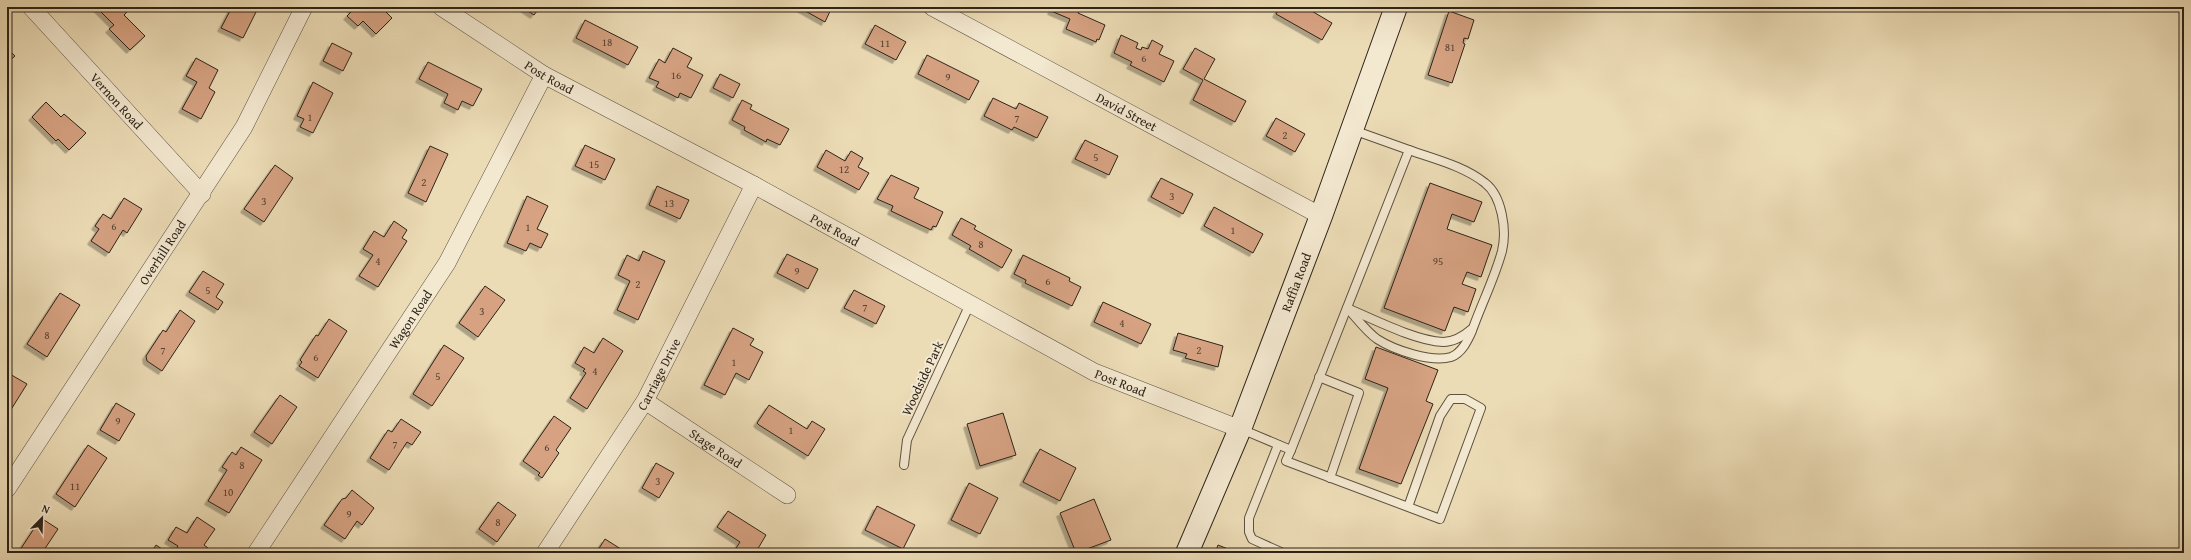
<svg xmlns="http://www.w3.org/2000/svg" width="2191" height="560" font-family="'Gentium Book Plus',serif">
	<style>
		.building { fill: #d6a282; stroke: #2d2318; filter: url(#shadow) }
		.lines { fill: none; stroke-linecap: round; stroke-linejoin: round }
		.lane-casing { stroke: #5d5140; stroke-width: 10 }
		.street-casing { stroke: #5d5140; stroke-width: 18 }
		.secondary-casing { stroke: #2d2318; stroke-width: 24 }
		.lane { stroke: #f3e8d0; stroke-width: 8 }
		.street { stroke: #f3e8d0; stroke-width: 17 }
		.secondary { stroke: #f3e8d0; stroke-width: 22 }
		.labels { text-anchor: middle; stroke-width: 4; stroke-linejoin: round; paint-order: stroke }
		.number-label { font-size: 11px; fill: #574332 }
		.street-label { font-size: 13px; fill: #2d2318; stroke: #f3e8d0 }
	</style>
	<defs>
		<filter id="shadow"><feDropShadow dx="-3.5" dy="3.5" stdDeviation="0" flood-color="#0004"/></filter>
	</defs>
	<rect width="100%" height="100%" fill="#ecdcb6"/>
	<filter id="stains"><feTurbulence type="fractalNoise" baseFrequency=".005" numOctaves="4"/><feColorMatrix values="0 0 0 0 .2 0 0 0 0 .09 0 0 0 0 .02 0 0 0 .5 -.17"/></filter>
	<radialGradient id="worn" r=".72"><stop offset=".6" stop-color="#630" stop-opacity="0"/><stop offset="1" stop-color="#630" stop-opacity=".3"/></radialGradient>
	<g class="building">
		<path d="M96 7H126L129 10 124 15 145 36 130 50 109 29 114 25Z"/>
		<path d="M232 7H253L252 9 256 12 243 38 221 28Z"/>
		<path d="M349 7H381L392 18 376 34 363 21 358 26 347 16 353 10Z"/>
		<path d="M522 7H540L534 15Z"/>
		<path d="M800 7H832L825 22 800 8Z"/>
		<path d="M1053 7H1081L1078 13 1105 25 1099 40 1097 39 1096 42 1066 29 1070 19 1051 11Z"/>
		<path d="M1280 7H1305L1332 23 1322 40 1276 14Z"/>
		<path d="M1449 11 1474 20 1468 39 1464 38 1463 43 1465 44 1452 83 1428 75Z"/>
		<path d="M585 20 638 47 628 65 576 38Z"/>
		<path d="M875 25 906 42 896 60 865 44Z"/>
		<path d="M1121 35 1138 43 1136 48 1141 50 1142 47 1148 49 1152 40 1163 46 1159 54 1174 61 1164 82 1130 65 1132 62 1114 53Z"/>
		<path d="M332 43 352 53 343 71 323 61Z"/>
		<path d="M7 48 15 56 7 63Z"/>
		<path d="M673 48 692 58 687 67 703 75 691 98 680 93 678 98 656 87 659 82 649 78 659 59 665 63Z"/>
		<path d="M1195 48 1215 59 1204 79 1246 101 1235 122 1193 100 1203 80 1183 69Z"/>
		<path d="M927 55 979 81 969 100 918 74Z"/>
		<path d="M196 58 218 70 209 88 215 92 201 119 182 109 197 82 186 76Z"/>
		<path d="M428 62 482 89 473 106 462 101 458 110 444 103 448 94 419 79Z"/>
		<path d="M720 74 740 84 733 98 713 88Z"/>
		<path d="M313 82 333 93 313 133 300 127 304 119 297 116Z"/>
		<path d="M993 98 1016 109 1019 103 1048 117 1037 138 1014 127 1012 130 984 116Z"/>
		<path d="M742 100 752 105 750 109 789 129 780 145 767 139 766 142 744 130 745 127 732 120Z"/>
		<path d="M46 102 61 117 64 114 86 133 69 150 58 139 56 141 32 117Z"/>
		<path d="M1276 118 1305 134 1295 152 1266 136Z"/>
		<path d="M1085 140 1118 156 1109 175 1075 159Z"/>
		<path d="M585 145 615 159 605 180 575 166Z"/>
		<path d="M430 146 448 154 426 202 408 193Z"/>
		<path d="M826 150 845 161 851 151 863 158 858 167 869 173 859 190 817 167Z"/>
		<path d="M275 165 293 178 264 222 244 209Z"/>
		<path d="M891 175 919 188 914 198 943 212 936 227 933 226 931 230 891 211 893 206 877 199Z"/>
		<path d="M1161 178 1193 194 1183 214 1151 197Z"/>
		<path d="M1430 183 1482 202 1474 222 1452 214 1447 229 1492 245 1481 277 1467 272 1462 284 1476 289 1468 312 1454 307 1445 331 1384 308Z"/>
		<path d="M657 186 689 200 680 219 649 205Z"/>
		<path d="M527 196 548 206 537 229 548 234 541 248 530 243 526 251 507 243Z"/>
		<path d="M124 198 142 209 127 233 123 230 109 253 91 241 99 229 95 226 103 214 111 219Z"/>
		<path d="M1214 207 1263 234 1253 253 1204 226Z"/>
		<path d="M961 218 976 226 974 229 1012 250 1002 268 969 249 971 246 952 235Z"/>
		<path d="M394 221 407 230 402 238 407 241 378 287 359 276 373 255 363 249 374 231 384 237Z"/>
		<path d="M643 251 665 261 638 320 617 310 630 281 618 275 627 255 639 261Z"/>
		<path d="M787 254 818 269 808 289 777 273Z"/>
		<path d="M1023 255 1070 278 1069 281 1081 287 1072 306 1025 283 1026 280 1014 274Z"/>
		<path d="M203 271 224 284 216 297 223 302 218 310 189 292Z"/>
		<path d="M485 286 505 300 478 337 459 323Z"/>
		<path d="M854 290 885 306 876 324 844 308Z"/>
		<path d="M60 293 80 305 47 357 27 344Z"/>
		<path d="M1103 302 1151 324 1141 344 1094 322Z"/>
		<path d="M180 310 195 321 162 371 147 361 146 356 163 330 166 332Z"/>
		<path d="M329 319 347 331 318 378 299 366 302 362 300 360 316 335 318 336Z"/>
		<path d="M733 328 754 339 750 345 763 352 749 380 736 373 725 395 704 385Z"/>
		<path d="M1178 333 1223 346 1218 367 1185 358 1187 354 1173 350Z"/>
		<path d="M603 338 623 351 587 409 570 398 586 373 583 371 585 369 575 363 584 347 594 353Z"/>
		<path d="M444 345 464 358 432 406 413 394Z"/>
		<path d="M1376 347 1438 370 1426 401 1433 404 1401 484 1359 469 1388 388 1365 379Z"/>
		<path d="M8 373 27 384 7 416V375Z"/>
		<path d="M280 395 297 407 272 444 254 432Z"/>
		<path d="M116 403 135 414 119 441 100 430Z"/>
		<path d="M769 405 807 429 812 421 825 429 808 456 759 425 757 423Z"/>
		<path d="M1003 413 1016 455 980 466 967 424Z"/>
		<path d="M554 416 571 428 556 450 559 453 542 478 538 475 540 473 523 461Z"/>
		<path d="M401 419 421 432 412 445 407 442 389 470 370 458 388 430 392 432Z"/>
		<path d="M88 445 107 458 75 507 56 494Z"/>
		<path d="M241 447 262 460 229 513 208 501 227 470 222 467 232 452 236 455Z"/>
		<path d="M1040 449 1076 468 1060 501 1023 482Z"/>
		<path d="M656 463 674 473 659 498 642 488Z"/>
		<path d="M969 483 998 498 980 534 951 520Z"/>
		<path d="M352 490 374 508 362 525 357 521 345 539 324 525 342 499 346 498Z"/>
		<path d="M1094 499 1111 540 1076 553 1060 513Z"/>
		<path d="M498 502 516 515 497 542 479 529Z"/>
		<path d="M877 506 915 525 903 549 865 530Z"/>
		<path d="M728 511 766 535 756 552 758 553H733L740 542 717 527Z"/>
		<path d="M197 517 215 529 204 545 208 548 205 553H174L178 546 168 540 176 527 187 533Z"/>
		<path d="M41 518 58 529 42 553H18Z"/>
		<path d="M605 539 624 551 623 553H596Z"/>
		<path d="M156 545 168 553H151Z"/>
		<path d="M1218 545 1238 553H1215Z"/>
	</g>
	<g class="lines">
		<g class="lane-casing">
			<g id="lane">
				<path d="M1347 308C1373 319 1416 341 1443 342 1454 342 1465 335 1473 328 1482 303 1495 277 1502 251 1507 230 1502 196 1485 183 1464 166 1434 159 1409 150"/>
				<path d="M1349 310C1358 320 1367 332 1377 339 1394 350 1432 363 1451 357 1462 353 1468 340 1472 331"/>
				<path d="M1319 377 1359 393 1330 478"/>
				<path d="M1241 429 1291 450 1409 150 1353 130"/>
				<path d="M1278 445 1249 518V532L1252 539 1283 553"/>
				<path d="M1291 450 1286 461 1440 519 1481 408 1465 399H1451L1440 416 1408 507"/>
				<path d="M904 465 907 440 970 304"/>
			</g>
		</g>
		<g class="street-casing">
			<g id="street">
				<path id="s1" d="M31 7 202 194"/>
				<path id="s2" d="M441 7 544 75 754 185 1094 372 1240 429"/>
				<path id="s3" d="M932 7 1321 216"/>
				<path id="s4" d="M645 401 787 495"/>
				<path id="s5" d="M7 489 244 127 304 7"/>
				<path id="s6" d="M256 553 447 263 544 75"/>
				<path id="s7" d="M545 553 645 401 754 185"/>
			</g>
		</g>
		<g class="secondary-casing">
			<g id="secondary">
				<path id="s8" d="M1187 553 1240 429 1321 216 1396 7"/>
			</g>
		</g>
		<use href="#lane" class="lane"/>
		<use href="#street" class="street"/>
		<use href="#secondary" class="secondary"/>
	</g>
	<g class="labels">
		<g class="number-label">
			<text x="607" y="46">18</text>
			<text x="885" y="47">11</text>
			<text x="1450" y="51">81</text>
			<text x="1144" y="62">6</text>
			<text x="676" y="79">16</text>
			<text x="948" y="81">9</text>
			<text x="310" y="121">1</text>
			<text x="1017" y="122">7</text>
			<text x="1285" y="139">2</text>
			<text x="1096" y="161">5</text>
			<text x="594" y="168">15</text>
			<text x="844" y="173">12</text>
			<text x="424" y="186">2</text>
			<text x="1172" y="200">3</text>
			<text x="264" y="205">3</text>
			<text x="669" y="207">13</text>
			<text x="114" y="230">6</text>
			<text x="528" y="231">1</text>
			<text x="1233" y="234">1</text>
			<text x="981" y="248">8</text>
			<text x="378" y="265">4</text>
			<text x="1438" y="265">95</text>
			<text x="797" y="275">9</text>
			<text x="1048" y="285">6</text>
			<text x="638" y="288">2</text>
			<text x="208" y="294">5</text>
			<text x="865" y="311">7</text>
			<text x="482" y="315">3</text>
			<text x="1122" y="327">4</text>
			<text x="47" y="339">8</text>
			<text x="163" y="354">7</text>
			<text x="1199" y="354">2</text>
			<text x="316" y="361">6</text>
			<text x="734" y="366">1</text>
			<text x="595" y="375">4</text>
			<text x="438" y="380">5</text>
			<text x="118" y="425">9</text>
			<text x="791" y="434">1</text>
			<text x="395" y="448">7</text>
			<text x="547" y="451">6</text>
			<text x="242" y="469">8</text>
			<text x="658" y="485">3</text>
			<text x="75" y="490">11</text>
			<text x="228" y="496">10</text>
			<text x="349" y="518">9</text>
			<text x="498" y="526">8</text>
		</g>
		<g class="street-label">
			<text dy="5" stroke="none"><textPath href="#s2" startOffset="129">Post Road</textPath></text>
			<text dy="5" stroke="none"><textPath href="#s1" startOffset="127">Vernon Road</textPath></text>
			<text dy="5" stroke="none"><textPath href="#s3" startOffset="221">David Street</textPath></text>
			<text dy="5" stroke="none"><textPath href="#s2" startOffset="453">Post Road</textPath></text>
			<text dy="5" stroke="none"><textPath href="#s5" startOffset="283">Overhill Road</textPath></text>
			<text dy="5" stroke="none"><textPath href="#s8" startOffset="292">Raffia Road</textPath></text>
			<text dy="5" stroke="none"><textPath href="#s6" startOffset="280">Wagon Road</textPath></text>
			<text dy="5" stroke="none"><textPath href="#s7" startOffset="212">Carriage Drive</textPath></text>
			<text transform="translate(922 378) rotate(-65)" y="5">Woodside Park</text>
			<text dy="5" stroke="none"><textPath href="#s2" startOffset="777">Post Road</textPath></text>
			<text dy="5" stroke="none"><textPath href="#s4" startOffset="85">Stage Road</textPath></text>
		</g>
	</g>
	<rect width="2191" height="560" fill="none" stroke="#ecdcb6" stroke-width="24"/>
	<rect x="8" y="8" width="2175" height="544" fill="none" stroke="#2d2318" stroke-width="2"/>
	<rect x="12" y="12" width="2167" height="536" fill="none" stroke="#2d2318"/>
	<g transform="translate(42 518) rotate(23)" stroke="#f3e8d0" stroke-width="3" paint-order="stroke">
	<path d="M0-3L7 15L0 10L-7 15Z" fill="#2d2318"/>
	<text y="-6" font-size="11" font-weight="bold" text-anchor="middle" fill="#2d2318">N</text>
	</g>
	<rect width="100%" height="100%" filter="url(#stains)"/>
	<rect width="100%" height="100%" fill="url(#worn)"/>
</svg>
